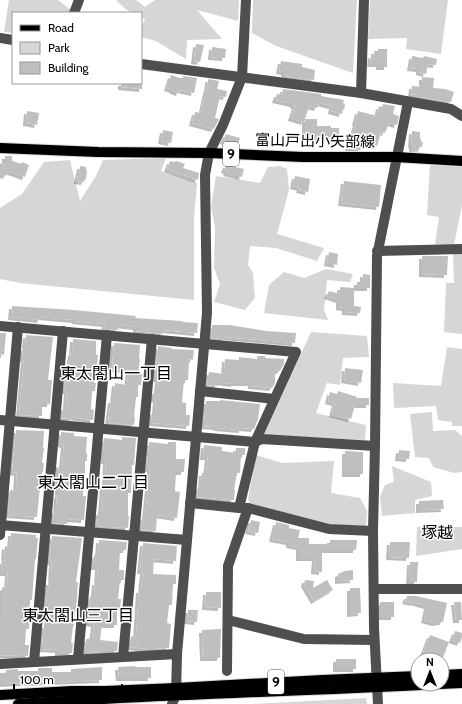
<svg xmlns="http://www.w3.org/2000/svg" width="462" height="704" font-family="Cabin,'Noto Sans JP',sans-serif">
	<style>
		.green { fill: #d6d6d6 }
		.building { fill: #bfbfbf; filter: url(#shadow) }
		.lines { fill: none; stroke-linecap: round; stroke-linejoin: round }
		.major-casing { stroke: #dbdbdb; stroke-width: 12 }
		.minor { stroke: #4f4f4f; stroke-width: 10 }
		.major { stroke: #000; stroke-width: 10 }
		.labels { text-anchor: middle; stroke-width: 3; stroke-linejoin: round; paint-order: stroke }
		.shield { fill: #fff; stroke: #4c4c4c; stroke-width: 1 }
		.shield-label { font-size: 14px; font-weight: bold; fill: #000 }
		.street-label { font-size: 15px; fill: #000; stroke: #fff }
		.neighbourhood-label { font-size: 16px; fill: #000; stroke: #fff }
	</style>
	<defs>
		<filter id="shadow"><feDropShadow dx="-3" dy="3" stdDeviation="0" flood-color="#0004"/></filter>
	</defs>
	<rect width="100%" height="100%" fill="#fff"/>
	<g class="green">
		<path d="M9 0H58L72 11 71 13H13V33L4 32Z"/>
		<path d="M116 0H136L145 7 155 0H239L238 21 197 10 222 39 187 40 186 59 156 41 141 37V28L145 19 141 17V13C128 13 125 9 116 0Z"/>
		<path d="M253 0H357L353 73 276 46 252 33Z"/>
		<path d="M370 0H448L441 54 406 49 407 38 368 39Z"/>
		<path d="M166 158 161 171 197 183 194 218V300L20 283 0 279V208L22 194 44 162 70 160 80 201 96 176 103 160Z"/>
		<path d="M430 164 462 167V205L454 245 435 244 439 217 427 215Z"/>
		<path d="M280 166 287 169 289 190 277 234 324 248 317 261 276 248 250 246 248 265 253 273 255 298 245 310 214 302 220 284 214 268 215 227 211 207 216 176 260 183 268 167Z"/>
		<path d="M453 252H462V334L444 332 446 283H454Z"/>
		<path d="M326 269 353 274 350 282 327 280 324 310 328 320 264 313 269 285 284 272 304 278Z"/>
		<path d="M311 332 367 336 369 357 343 358 340 385 327 383 316 413 366 425 365 440 264 435Z"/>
		<path d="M447 347 462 349V426H452V422L438 420 436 406 394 408 393 383 441 386Z"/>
		<path d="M432 412 433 431 455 430 462 436V472L454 473 433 467 429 458 415 457 410 414Z"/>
		<path d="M256 455 282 463 334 461 331 493 360 498 367 511 366 526 329 524 251 505 248 499Z"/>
		<path d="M392 466 431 482 432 496 415 500V513L382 516 380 497 385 485 394 482Z"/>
		<path d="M417 527H462V549L416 556Z"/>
		<path d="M366 698 367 704H253Z"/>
	</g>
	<g class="building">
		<path d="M196 44 204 45 200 62 194 61Z"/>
		<path d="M212 47 226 49 225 58 211 57Z"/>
		<path d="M378 49H387V67H379V64H370L371 55 374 56V51H378Z"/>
		<path d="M412 56 423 58 424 56 437 59 436 65 428 64 426 74 419 72V69L410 68Z"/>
		<path d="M281 61 302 64V67L315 70 314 80 287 77 288 75 284 74V72L279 71Z"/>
		<path d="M171 75 180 78H183V76L197 78 194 93 180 90 179 93 173 91V90L167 88Z"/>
		<path d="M422 77 434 78 433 88 445 89 454 92 451 102 419 97V95L411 94 412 86 422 87Z"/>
		<path d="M208 79 219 81 217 89 227 91 226 97 220 96 215 118 219 119 214 129 192 123 195 112 201 113 208 83Z"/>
		<path d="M121 83H142V89L121 87Z"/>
		<path d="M283 89 321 94V96L344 100 343 103 345 104 344 110 343 109 342 114 331 111 332 106 319 103 317 108 309 106 305 119H317V126H331V128H339V137L305 138V119L304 122 291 118 295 106 293 105V104L275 100 277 94 282 95Z"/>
		<path d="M383 104 395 106 393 114 399 116 397 125 389 123 385 133 381 132 377 146 363 142 360 150 348 148 356 123 355 122 358 111 377 116 379 106 382 107Z"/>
		<path d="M27 111 39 113 37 125 26 123Z"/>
		<path d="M163 130 173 132 171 143 161 141Z"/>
		<path d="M412 131 420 132V139H421V142H423L422 147H418V152L412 151V145H411Z"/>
		<path d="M226 134 240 138 238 145 223 141Z"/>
		<path d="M5 156H12V161L22 164V162L29 165 25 177 8 171 6 176 0 174V163L5 165Z"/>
		<path d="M170 161 175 162 176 161 185 164 183 168 199 173 198 180 167 169Z"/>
		<path d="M226 165 244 169 242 177 226 173 227 171 224 170Z"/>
		<path d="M80 166 86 167V170H87L86 179H85L84 182 77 181Z"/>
		<path d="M295 176 310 179 308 192 299 190 300 188 293 186Z"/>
		<path d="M344 181 381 185 379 207 341 203Z"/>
		<path d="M329 252 338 254 337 265 327 263Z"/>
		<path d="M422 256H448L447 275 422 274Z"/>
		<path d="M363 274 370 275V288H357V282H363Z"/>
		<path d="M340 287 354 288V306L361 307 360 313 345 312V308L339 307V300L327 296 329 291 340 294Z"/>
		<path d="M12 306 74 310 136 316 135 318 182 321V322L198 323 197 333 164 330 163 334 136 331V327L118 325V330L104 329 105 324 75 321V320L41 317 40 320 11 317Z"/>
		<path d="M212 325H229L266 331 296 333 295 343 225 337V339L211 338Z"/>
		<path d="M0 333H6L4 355 0 354Z"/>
		<path d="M26 335 53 337 48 380H52L50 404H42V416L19 415 24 359H22L23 348H25Z"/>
		<path d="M73 339 96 341V355H98L97 366H95L94 383H96L95 391H92L91 409 94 410 93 420 72 417V419L62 418 63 407H66L67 391H64L65 379 67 380 68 366 69 367 71 353H72Z"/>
		<path d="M114 343 140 345 139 359H140L138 374H142L141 385H138V397H136L134 417H135L134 425 108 423 111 400H113L115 383 127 385 129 370 112 369Z"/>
		<path d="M158 346 172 348V349L194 350 193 360 189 359 188 380H184L182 402 186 403V415H190L189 426 151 423 152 412H155L156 399H153L154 391H157L158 379H155Z"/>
		<path d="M257 356H265V358L284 359V364L280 371 275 370V383L272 388 251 386V383H234V384L218 382V386L207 385 209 372 224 374 225 359 239 360V357L257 359Z"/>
		<path d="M345 368 363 370 361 383 344 380Z"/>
		<path d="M338 391 357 397V398H369V405H355L351 419 332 414 335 403 328 401 330 392 337 394Z"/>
		<path d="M220 400 260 404 258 419 254 429 242 428V430L217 428V427L204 426 206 401H220Z"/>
		<path d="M16 430 44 431 43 448H44L42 463H44L43 472H42L41 487H40L37 517 8 515 10 490 16 491 17 473 12 472Z"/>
		<path d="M61 432 74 433V436L87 437 86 453H87V461H85V479H84L83 496H86L84 520 67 519V524L53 523 54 510H56L57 495H58L59 464 62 465 64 445 60 444Z"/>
		<path d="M122 437 136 438 134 465H132L131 493H128V516H129L128 528 96 526 98 512H101L103 484H105L106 461H104V451H103L104 438 122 440Z"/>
		<path d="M149 442 168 444V442H176V459H185L184 472H176L175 491 180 492 177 518 157 515 156 531 141 530 142 517H145L148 488H149L150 469H147Z"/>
		<path d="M204 445 222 447V451L236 453V448H245V455H241L240 473H237L234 490H235L234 500 197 497 198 486 201 487 202 473H206L208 457H203Z"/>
		<path d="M399 450 410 451 409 459 398 458Z"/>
		<path d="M345 451 363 452V474H345Z"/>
		<path d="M443 500 444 509 419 510V501Z"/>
		<path d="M251 520 260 522 258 533 248 531Z"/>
		<path d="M276 522 289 525V528L300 530 298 538H309V544H330V540H357L356 550H322V572L314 571 315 558H299V547L289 545V542L272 539Z"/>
		<path d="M11 533 36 535V538H38L36 559H35L32 600H30L29 629H26L25 645H29L28 656 0 655V615H2V587L7 588 8 573H1L2 560 4 561 5 546 10 547Z"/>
		<path d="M52 536 82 538 76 582H78L77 598 74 626H73L71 643H73L72 653H58V650L42 649 44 625H47L49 605H46L49 582H51L52 562H49Z"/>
		<path d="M99 540 127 542 126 550H120L119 570H124V580H120L118 599H121L120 610H117V625H102L100 640 118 642 117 651H101V652L85 653 86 639H92L94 624 88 623 90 596H94L95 582H97L98 567H93L94 555H98Z"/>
		<path d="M390 542H410L409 558 389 557Z"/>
		<path d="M143 543 177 546 176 561 154 559 153 574 176 575V584H173L172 605H169L167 623 171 624 169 648 150 649 130 647 131 636 136 637 139 590H141L143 571H140Z"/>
		<path d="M410 562H418L417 582H409Z"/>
		<path d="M353 570V580L338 581V574L345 571Z"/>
		<path d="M305 580 314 581 313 588 327 580 333 590 314 601 304 584Z"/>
		<path d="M350 588H360L361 613 350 614Z"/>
		<path d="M206 592H221V608L205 607Z"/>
		<path d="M407 596H416L447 603 443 622 435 623 424 620 427 606 413 602V603L405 601Z"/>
		<rect x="380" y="602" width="14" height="15"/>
		<path d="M454 602H461L462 620H456Z"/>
		<path d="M188 610H198L197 622 187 621Z"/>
		<path d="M221 629 220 658H203L202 630Z"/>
		<path d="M455 631 462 633V637L460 643 452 640Z"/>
		<path d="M430 635 449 642 442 660 423 653Z"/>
		<rect x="336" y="659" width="20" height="10"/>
		<path d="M135 666V667H151V678H119L118 667Z"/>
		<path d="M102 667V680L0 684V673H6V670L18 669V671H38V668H52V672H71V669Z"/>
	</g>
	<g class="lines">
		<g class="major-casing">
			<g id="major">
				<path d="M0 148 98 152 209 153 303 157H396L462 161"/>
				<path d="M442 675 462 674"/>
				<path d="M0 695 72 691H105L176 688 322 680 418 676"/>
				<path d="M18 704C166 694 314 691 462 683"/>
			</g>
		</g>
		<g class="minor">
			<path d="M74 13 79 0"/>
			<path d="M0 38 13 40"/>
			<path d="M141 64 361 93 451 109 462 116"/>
			<path d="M361 93 364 0"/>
			<path d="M377 251 462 249"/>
			<path d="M0 326 296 352 255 442 239 508 190 503"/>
			<path d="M200 391 274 399"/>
			<path d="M0 420 255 442 262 439 375 446"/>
			<path d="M242 508H248L329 529 373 531"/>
			<path d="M0 525 187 540"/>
			<path d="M0 535 18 327"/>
			<path d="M374 589H462"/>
			<path d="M228 620 304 639 374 640"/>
			<path d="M123 657 152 339"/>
			<path d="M78 659 107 335"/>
			<path d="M34 662 63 331"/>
			<path d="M0 664 177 654"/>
			<path d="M227 671 228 566 248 508"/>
			<path d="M172 704 176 695 177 654 207 313 205 175 209 153 223 125 242 77 246 0"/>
			<path d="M378 704 374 628 373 531 375 446 377 256 408 102"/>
		</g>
		<use href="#major" class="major"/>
	</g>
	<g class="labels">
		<g class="shield">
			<rect x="223" y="142" width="16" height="24" rx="3"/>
			<rect x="268" y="670" width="16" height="24" rx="3"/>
		</g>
		<g class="shield-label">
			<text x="231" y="159">9</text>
			<text x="276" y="687">9</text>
		</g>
		<g class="street-label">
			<text transform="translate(315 141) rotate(1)" y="5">富山戸出小矢部線</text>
		</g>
		<g class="neighbourhood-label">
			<text x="116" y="379">東太閤山一丁目</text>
			<text x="93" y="488">東太閤山二丁目</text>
			<text x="437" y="538">塚越</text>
			<text x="78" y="621">東太閤山三丁目</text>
		</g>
	</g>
	<rect x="12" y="12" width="130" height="72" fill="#ffffff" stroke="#999999"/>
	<rect x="20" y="25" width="20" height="6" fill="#000000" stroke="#999999"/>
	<text x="48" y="32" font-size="12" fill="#000000">Road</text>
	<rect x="20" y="42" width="20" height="12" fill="#d6d6d6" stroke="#999999"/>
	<text x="48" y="52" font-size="12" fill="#000000">Park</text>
	<rect x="20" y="62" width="20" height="12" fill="#bfbfbf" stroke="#999999"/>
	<text x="48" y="72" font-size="12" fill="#000000">Building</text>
	<g transform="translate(430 672)"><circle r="19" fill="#ffffff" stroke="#999999"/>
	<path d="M0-3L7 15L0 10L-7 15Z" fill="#000000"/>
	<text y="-6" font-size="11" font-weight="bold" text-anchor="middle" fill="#000000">N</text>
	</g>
	<path d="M14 684v6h108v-6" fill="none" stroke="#000000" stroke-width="2"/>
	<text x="20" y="684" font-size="12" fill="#000000" stroke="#ffffff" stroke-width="3" paint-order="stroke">100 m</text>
</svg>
